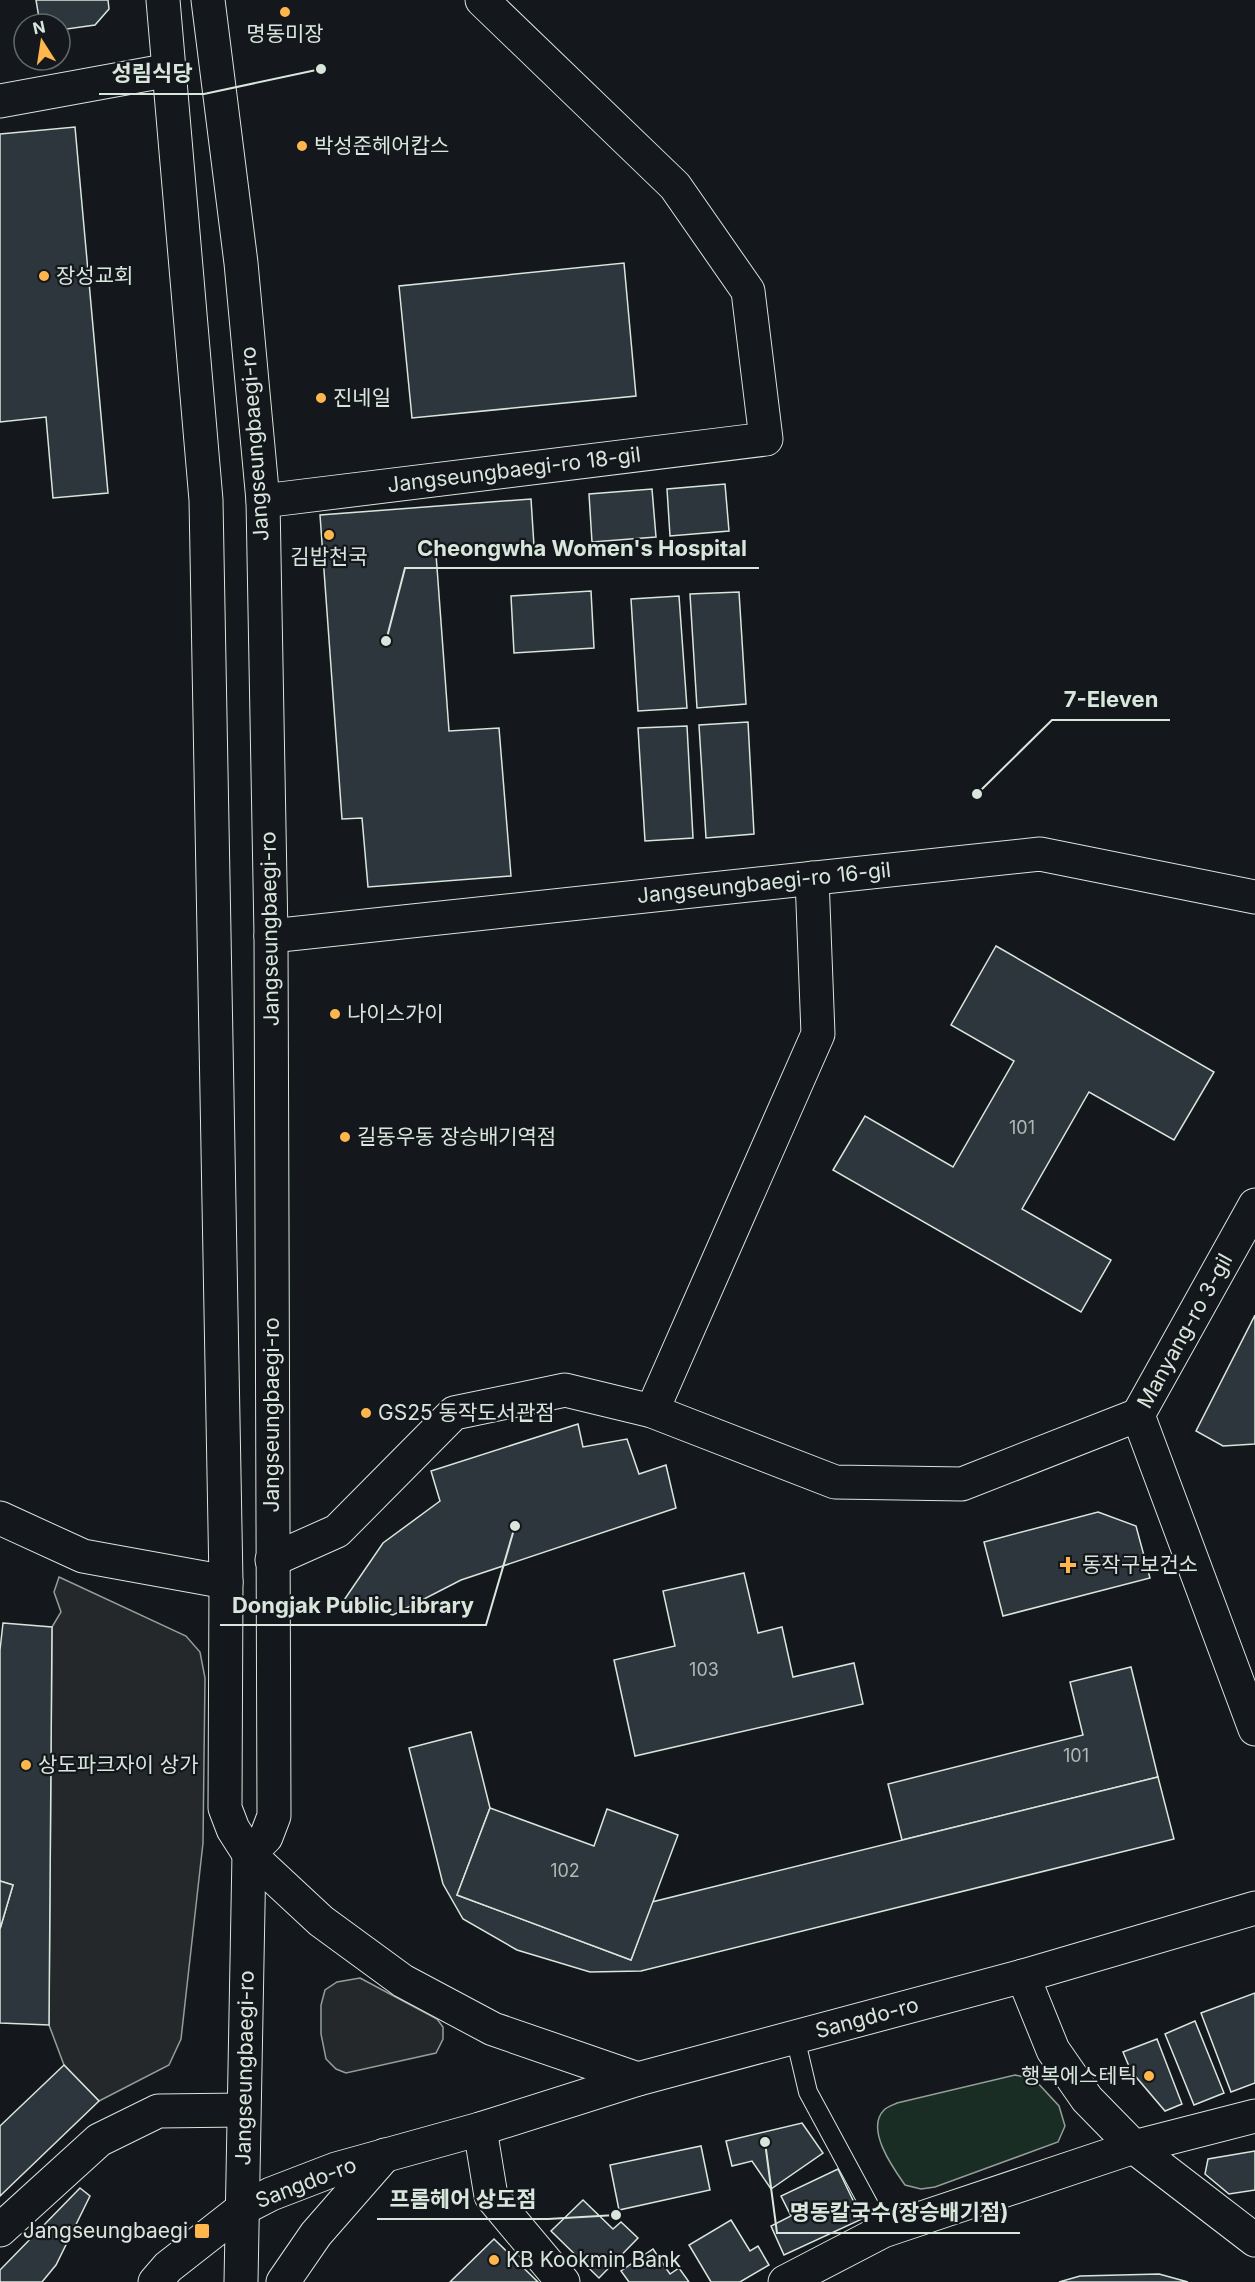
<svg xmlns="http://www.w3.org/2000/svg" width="1255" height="2282" font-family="Inter,'Noto Sans KR',sans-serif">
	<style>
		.green { fill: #1a2d24; stroke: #939e99; stroke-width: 1.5 }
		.parking { fill: #24282b; stroke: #939e99; stroke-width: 1.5 }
		.building { fill: #2c363c; stroke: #d8e6dc; stroke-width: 1.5 }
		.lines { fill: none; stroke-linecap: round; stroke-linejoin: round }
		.service-casing { stroke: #d8e6dc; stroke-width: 20 }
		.minor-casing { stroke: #d8e6dc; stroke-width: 35 }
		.tertiary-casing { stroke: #d8e6dc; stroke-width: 35 }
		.secondary-casing { stroke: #d8e6dc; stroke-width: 35 }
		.primary-casing { stroke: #d8e6dc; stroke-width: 35 }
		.service { stroke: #14181c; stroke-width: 18 }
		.minor { stroke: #14181c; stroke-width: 33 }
		.tertiary { stroke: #14181c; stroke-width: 33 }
		.secondary { stroke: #14181c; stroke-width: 33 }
		.primary { stroke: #14181c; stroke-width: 33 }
		.poi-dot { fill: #ffb74d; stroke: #14181c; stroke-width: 2 }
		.labels { text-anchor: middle; stroke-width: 4.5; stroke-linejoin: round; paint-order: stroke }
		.number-label { font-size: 18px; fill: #adbab4 }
		.poi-label { font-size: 21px; fill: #d8e6dc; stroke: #14181c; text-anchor: start }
		.street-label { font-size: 21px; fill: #d8e6dc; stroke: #14181c }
		.leader { fill: none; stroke: #d8e6dc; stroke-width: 2 }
		.callout-dot { fill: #d8e6dc; stroke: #14181c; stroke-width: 2 }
		.callout-label { font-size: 22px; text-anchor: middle; font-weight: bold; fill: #d8e6dc; stroke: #14181c; stroke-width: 4.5; stroke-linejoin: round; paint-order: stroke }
	</style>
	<rect width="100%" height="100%" fill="#14181c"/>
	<path class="green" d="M1015 2075 1034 2079 1059 2106 1065 2126 1058 2142 935 2187 921 2189 905 2185C893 2168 865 2129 884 2110 887 2107 893 2105 897 2103Z"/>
	<g class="parking">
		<path d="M59 1577 186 1636 200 1652 205 1678 203 1843 181 2039 169 2065 99 2101 64 2065 49 2025 52 1627 61 1612 54 1592Z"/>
		<path d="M360 1978 437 2019 443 2027V2039L436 2053 346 2073 336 2069 326 2059 321 2034V2005L325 1990 337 1982Z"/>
	</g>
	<g class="building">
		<path d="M36 0H108L109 9 95 25 60 30V24H40Z"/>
		<path d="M75 127 108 493 53 498 46 417 0 422V134Z"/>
		<path d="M624 263 636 396 412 418 399 286Z"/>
		<path d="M725 484 729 531 670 536 667 489Z"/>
		<path d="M652 489 656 537 592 542 589 494Z"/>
		<path d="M531 499 534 546 436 554 449 731 499 728 511 876 368 887 362 818 342 819 320 515Z"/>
		<path d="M591 591 594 648 514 653 511 596Z"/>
		<path d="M739 592 746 704 697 708 690 594Z"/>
		<path d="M679 596 687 708 638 711 631 599Z"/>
		<path d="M748 722 754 834 706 838 699 725Z"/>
		<path d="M687 726 693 838 645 841 638 728Z"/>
		<path d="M996 946 1214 1072 1174 1140 1089 1092 1022 1209 1111 1260 1081 1312 833 1170 865 1116 953 1167 1014 1061 951 1025Z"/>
		<path d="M1255 1315V1444L1223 1446 1196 1431Z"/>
		<path d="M578 1424 583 1447 627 1439 639 1474 666 1465 676 1508 461 1580 393 1615 342 1603 383 1543 440 1501 431 1471Z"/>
		<path d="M1098 1512 1136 1526 1150 1578 1003 1616 984 1542Z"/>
		<path d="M744 1573 758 1633 782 1627 793 1677 854 1663 863 1704 635 1756 614 1660 675 1646 663 1591Z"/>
		<path d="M3 1623 52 1627 49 2025 0 2023V1929L13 1885 0 1881V1650Z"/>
		<path d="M1131 1667 1158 1777 902 1840 888 1784 1083 1735 1070 1682Z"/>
		<path d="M471 1732 490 1808 457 1895 631 1960 652 1902 1158 1777 1174 1839 641 1971 590 1972 517 1950 463 1919 443 1884 409 1748Z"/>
		<path d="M490 1808 594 1846 607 1809 678 1835 631 1960 457 1895Z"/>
		<path d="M0 1881 13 1885 0 1929Z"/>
		<path d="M1255 1993V2083L1231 2092 1201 2013Z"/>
		<path d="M1195 2021 1224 2093 1194 2105 1165 2034Z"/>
		<path d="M1157 2039 1182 2104 1165 2111 1131 2071 1123 2052Z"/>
		<path d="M64 2065 99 2101 0 2196V2126Z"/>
		<path d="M802 2123 823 2153 771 2189 752 2161 732 2166 726 2141Z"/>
		<path d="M701 2146 710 2190 619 2210 610 2165Z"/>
		<path d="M1255 2151V2190L1229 2194 1205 2174 1208 2159Z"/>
		<path d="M838 2169 862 2219 784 2255 771 2226 791 2216 781 2196Z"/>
		<path d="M80 2188 90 2196 56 2265 42 2282H0V2270Z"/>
		<path d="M583 2200 613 2229 621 2222 638 2238 599 2278 551 2231Z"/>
		<path d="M731 2220 750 2251 758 2246 769 2265 740 2282H711L689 2245Z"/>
		<path d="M494 2239 538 2282H450Z"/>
		<path d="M653 2249 670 2274 679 2268 689 2282H629L621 2271Z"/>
		<path d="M1159 2274 1188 2282H1059L1080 2276Z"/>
	</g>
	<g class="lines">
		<g class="service-casing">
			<path id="service" d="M795 2037 808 2092 883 2231"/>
		</g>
		<g class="minor-casing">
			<g id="minor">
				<path d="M0 101 170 70"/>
				<path d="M263 501 766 439 748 291 675 186 482 0"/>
				<path d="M271 936 1040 854 1255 897"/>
				<path d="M1255 1205 1138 1415 1255 1729"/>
				<path d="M652 1411 818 1034 812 878"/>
				<path d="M0 1518 83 1556 226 1582"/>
				<path d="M272 1560 337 1531 454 1413 565 1390 652 1411 835 1482 962 1484 1138 1415"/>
				<path d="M1023 1976 1053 2050 1087 2099 1134 2147 1255 2116"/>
				<path d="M480 2129 491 2196 563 2282"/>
				<path d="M0 2230 99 2140 158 2111 243 2110"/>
				<path d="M785 2282 883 2231 1134 2147 1255 2240"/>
			</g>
		</g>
		<g class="tertiary-casing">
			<path id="tertiary" d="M163 0 206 500 226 1582 225 1808 233 1829 249 1854 266 1837 274 1816 271 936 263 501 241 263 208 0"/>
		</g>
		<g class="secondary-casing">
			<path id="secondary" d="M241 2282 249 1854"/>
		</g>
		<g class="primary-casing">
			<g id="primary">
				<path d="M249 1854 321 1921 403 1981 493 2029 638 2079"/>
				<path d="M155 2282 168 2267 242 2209 271 2194 336 2169 480 2129 638 2079 1023 1976 1255 1908"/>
				<path d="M283 2282 316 2234 385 2155"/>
			</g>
		</g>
		<use href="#service" class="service"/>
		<use href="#minor" class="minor"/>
		<use href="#tertiary" class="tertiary"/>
		<use href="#secondary" class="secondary"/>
		<use href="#primary" class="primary"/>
	</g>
	<g class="poi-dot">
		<circle cx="285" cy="12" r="6"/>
		<circle cx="302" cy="146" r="6"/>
		<circle cx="44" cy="276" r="6"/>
		<circle cx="321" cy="398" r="6"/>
		<circle cx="329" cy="535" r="6"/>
		<circle cx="335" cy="1014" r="6"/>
		<circle cx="345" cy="1137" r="6"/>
		<circle cx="366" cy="1413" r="6"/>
		<path d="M1065 1556h6v6h6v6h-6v6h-6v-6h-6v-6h6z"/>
		<circle cx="26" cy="1765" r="6"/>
		<circle cx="1149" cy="2076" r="6"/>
		<rect x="194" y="2223" width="16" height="16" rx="3"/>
		<circle cx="494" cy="2260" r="6"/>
	</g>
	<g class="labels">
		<g class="number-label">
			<text x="1022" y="1134">101</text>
			<text x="704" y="1676">103</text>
			<text x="1076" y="1762">101</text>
			<text x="565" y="1877">102</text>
		</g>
		<g class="poi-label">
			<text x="285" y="41" text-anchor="middle">명동미장</text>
			<text x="314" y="153">박성준헤어캅스</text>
			<text x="56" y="283">장성교회</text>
			<text x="333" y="405">진네일</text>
			<text x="329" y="564" text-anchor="middle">김밥천국</text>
			<text x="347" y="1021">나이스가이</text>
			<text x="357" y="1144">길동우동 장승배기역점</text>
			<text x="378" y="1420">GS25 동작도서관점</text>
			<text x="1082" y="1572">동작구보건소</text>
			<text x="38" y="1772">상도파크자이 상가</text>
			<text x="1137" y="2083" text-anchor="end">행복에스테틱</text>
			<text x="188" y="2238" text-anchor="end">Jangseungbaegi</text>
			<text x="506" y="2267">KB Kookmin Bank</text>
		</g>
		<g class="street-label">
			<text transform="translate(255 444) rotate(-94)" y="7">Jangseungbaegi-ro</text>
			<text transform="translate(514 470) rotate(-7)" y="7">Jangseungbaegi-ro 18-gil</text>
			<text transform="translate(764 883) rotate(-6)" y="7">Jangseungbaegi-ro 16-gil</text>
			<text transform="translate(270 929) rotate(-91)" y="7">Jangseungbaegi-ro</text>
			<text transform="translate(1185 1331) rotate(-61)" y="7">Manyang-ro 3-gil</text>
			<text transform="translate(272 1415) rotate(-90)" y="7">Jangseungbaegi-ro</text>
			<text transform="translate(867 2018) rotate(-15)" y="7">Sangdo-ro</text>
			<text transform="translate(245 2068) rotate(-89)" y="7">Jangseungbaegi-ro</text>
			<text transform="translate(306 2183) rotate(-21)" y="7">Sangdo-ro</text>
		</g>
	</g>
	<path class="leader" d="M321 69L204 94H99M386 641L405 568H759M977 794L1052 720H1170M515 1526L486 1625H220M616 2215L548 2219H377M765 2142L777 2233H1020"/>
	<g class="callout-dot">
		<circle cx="321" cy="69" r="6"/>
		<circle cx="386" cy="641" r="6"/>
		<circle cx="977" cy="794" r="6"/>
		<circle cx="515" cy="1526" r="6"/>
		<circle cx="616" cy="2215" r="6"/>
		<circle cx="765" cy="2142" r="6"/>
	</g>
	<g class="callout-label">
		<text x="152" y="81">성림식당</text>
		<text x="582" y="556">Cheongwha Women's Hospital</text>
		<text x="1111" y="707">7-Eleven</text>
		<text x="353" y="1613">Dongjak Public Library</text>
		<text x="463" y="2207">프롬헤어 상도점</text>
		<text x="899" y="2220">명동칼국수(장승배기점)</text>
	</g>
	<g transform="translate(42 42) rotate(348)"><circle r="28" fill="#14181c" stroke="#626a69" stroke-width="1.5"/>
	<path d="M0-4.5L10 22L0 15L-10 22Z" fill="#ffb74d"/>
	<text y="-9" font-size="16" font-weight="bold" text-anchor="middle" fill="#d8e6dc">N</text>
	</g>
</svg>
